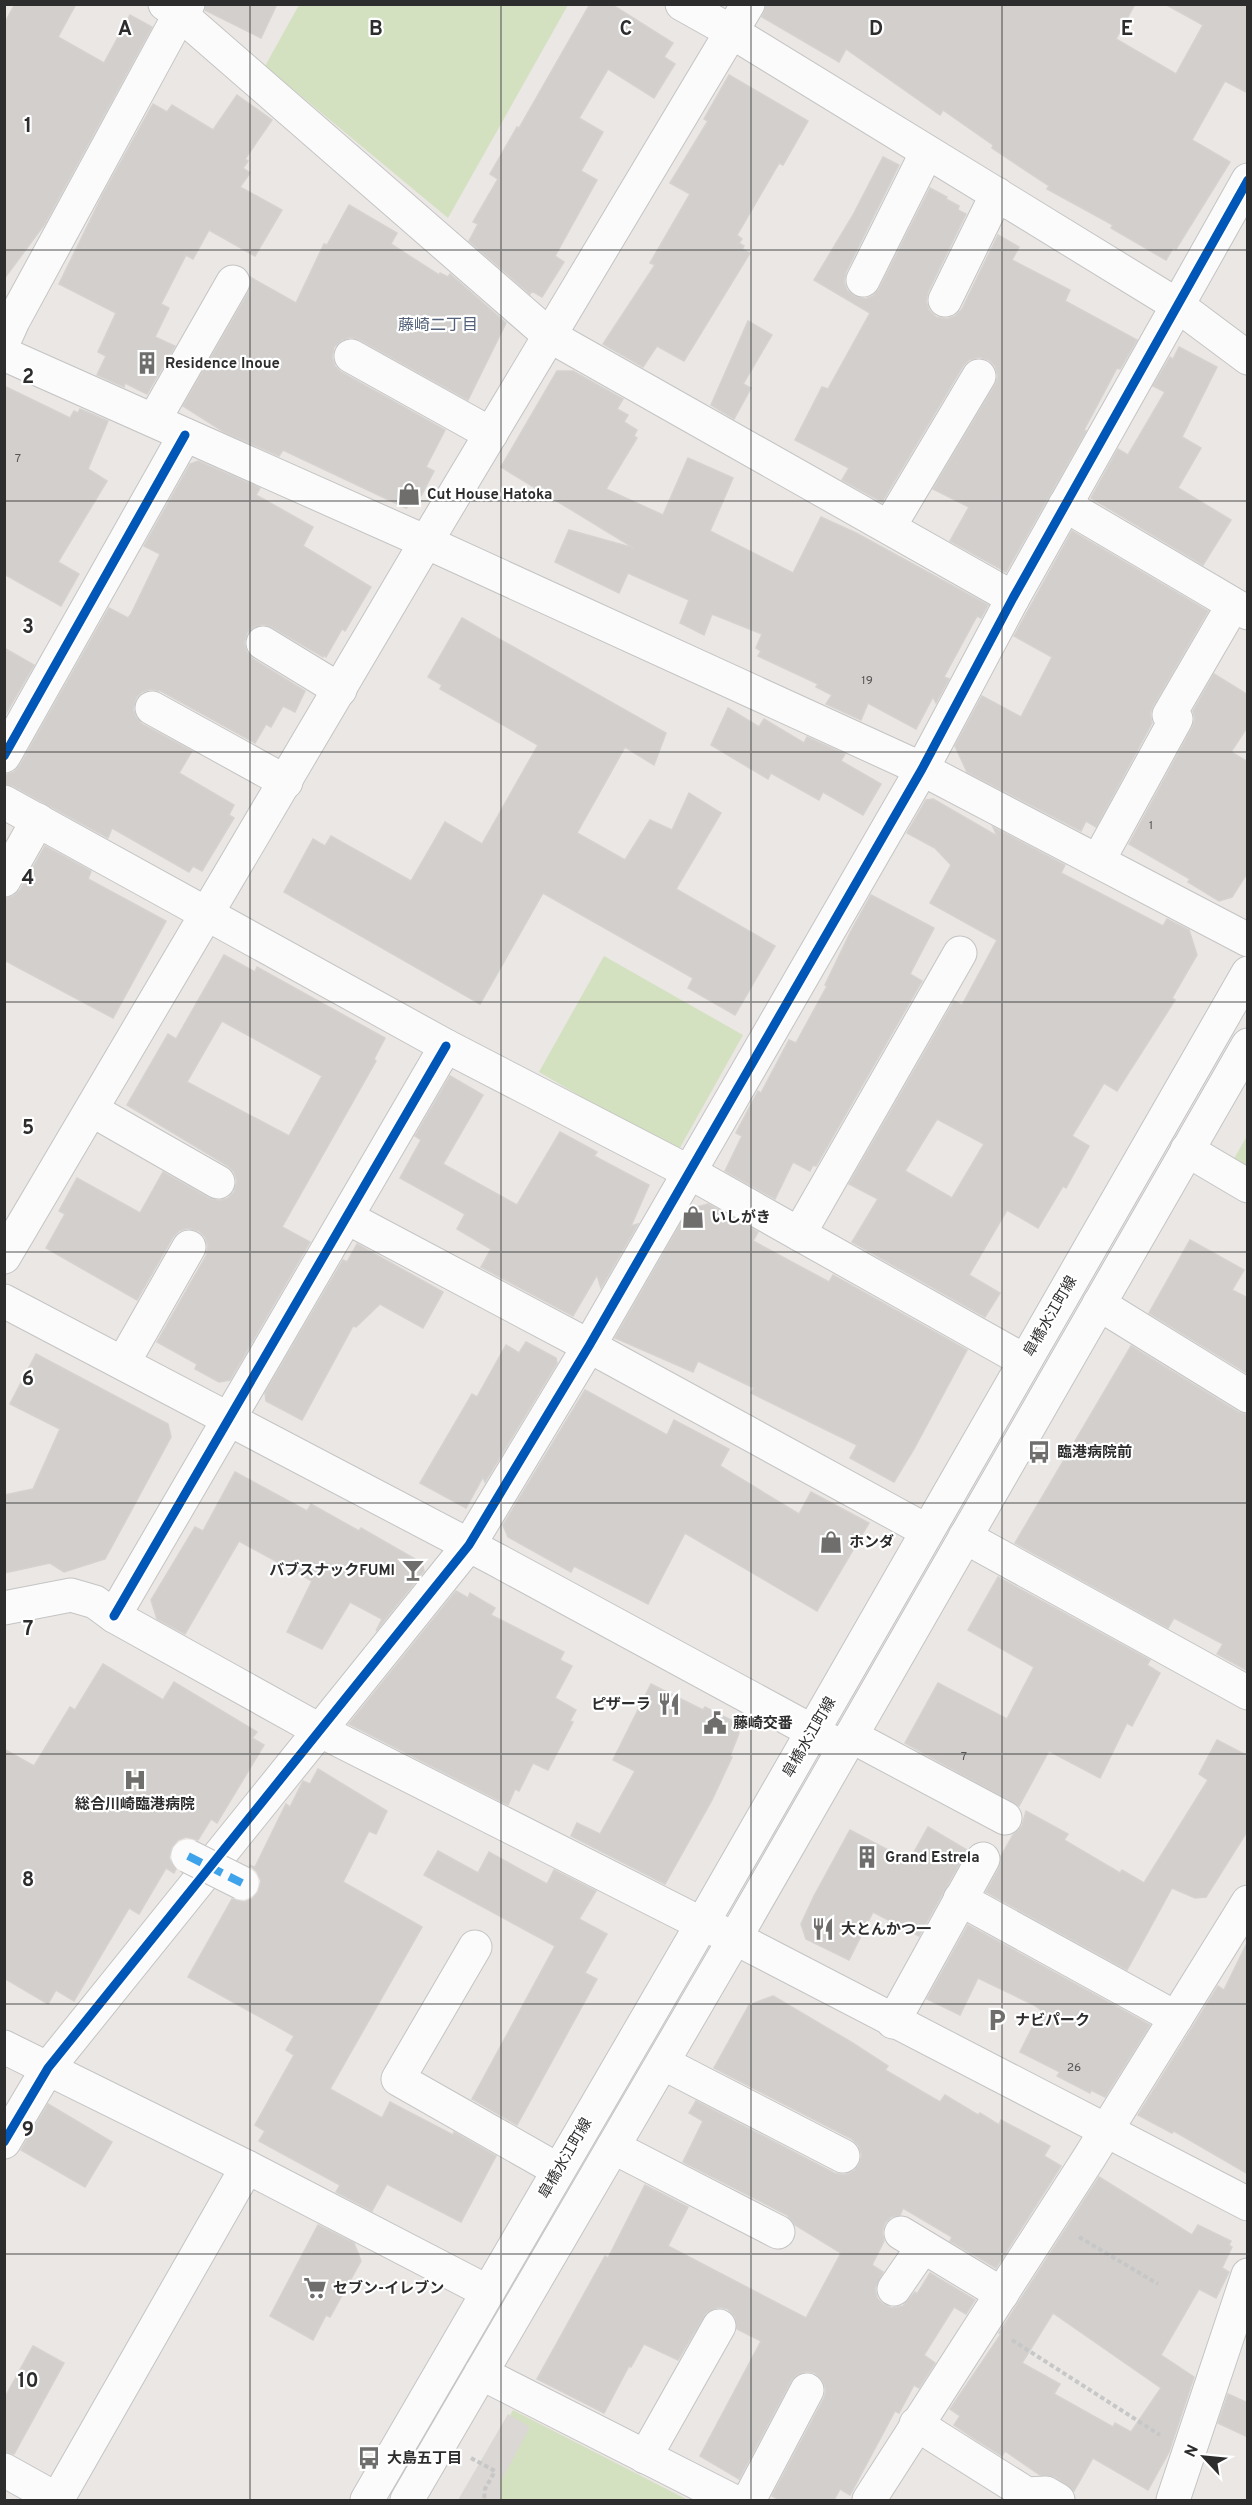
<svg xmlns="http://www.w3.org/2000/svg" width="1252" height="2505" font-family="Overpass,'Noto Sans JP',sans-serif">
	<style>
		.green { fill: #d4e1c1 }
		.plaza { fill: #dad7d4 }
		.building { fill: #d2cfcd; stroke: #d5d2d0; stroke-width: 1.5; fill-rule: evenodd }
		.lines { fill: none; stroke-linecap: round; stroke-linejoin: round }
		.minor-casing { stroke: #c5c4c4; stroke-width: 35 }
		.path { stroke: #c7c7c7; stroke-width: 4; stroke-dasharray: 4.5 3; stroke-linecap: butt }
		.minor { stroke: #fcfbfb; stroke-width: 33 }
		.minor-bridge-casing { stroke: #c5c4c4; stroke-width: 35; stroke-linecap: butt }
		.minor-bridge { stroke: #fcfbfb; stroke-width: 33 }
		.quiet { stroke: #3ea3eb; stroke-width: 8; stroke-dasharray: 15 8; stroke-linecap: butt }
		.cycleway-casing { stroke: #fff; stroke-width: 13 }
		.cycleway { stroke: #0057b8; stroke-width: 9 }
		.grid { fill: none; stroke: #2d2d2d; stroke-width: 1.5; stroke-opacity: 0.55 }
		.labels { text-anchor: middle; stroke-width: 4.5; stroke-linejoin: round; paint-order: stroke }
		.number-label { font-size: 12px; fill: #575656 }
		.poi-label { font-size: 15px; font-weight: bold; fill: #2d2d2d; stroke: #fff; text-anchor: start }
		.street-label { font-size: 15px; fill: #2d2d2d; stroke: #fff }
		.neighbourhood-label { font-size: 16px; fill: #526079; stroke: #fff }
		.grid-label { font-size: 20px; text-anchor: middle; font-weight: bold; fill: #2d2d2d; stroke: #fff; stroke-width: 4.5; stroke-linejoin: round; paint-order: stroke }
	</style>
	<rect width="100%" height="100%" fill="#eae7e4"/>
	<g class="green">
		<path d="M299 5H568L448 218 265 66Z"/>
		<path d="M604 956 743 1035 677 1153 539 1072Z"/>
		<path d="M1247 1136V1172L1232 1162Z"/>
		<path d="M513 2410 688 2500H463Z"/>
	</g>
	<path class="plaza" d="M508 2414 530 2427 500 2483 502 2500H458Z"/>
	<g class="building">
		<path d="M15 4H76L58 37 104 63 130 15 152 27 44 225 4 279V24Z"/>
		<path d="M206 4H277L261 38 205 10Z"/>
		<path d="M590 4H611L673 43 664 57 675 64 654 98 608 69 579 118 603 132 581 171 597 180 555 256 564 262 542 297 532 291 530 294 469 241 478 224 473 222 498 179 490 174 517 127 519 128Z"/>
		<path d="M767 4H1135L1116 39 1176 74 1203 25 1165 4H1248V93L1225 81 1192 140 1230 162 1176 249 1173 248 1166 260 1111 228 1113 225 1047 189 1049 186 992 148 993 145 943 110 940 115 846 49 839 62 762 17Z"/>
		<path d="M729 75 808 121 783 165 779 163 737 235 742 239 739 243 744 246 742 249 750 253 684 361 657 346 643 367 603 344 655 265 650 263 690 194 670 183 708 121 704 119Z"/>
		<path d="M237 95 272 120 245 159 248 161 243 168 250 173 240 187 282 210 255 256 209 230 193 259 186 255 161 304 169 308 155 337 175 346 147 394 125 383 124 387 97 375 106 356 98 352 116 313 59 284 103 194 153 104 167 112 172 105 213 130Z"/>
		<path d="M883 157 899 165 846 272 844 282 847 290 854 296 865 299 873 296 879 289 930 188 947 197 946 199 959 206 958 210 966 214 928 292 926 301 929 310 936 317 947 319 955 316 962 309 998 235 1019 247 1012 260 1070 290 1065 301 1137 340 1120 369 1117 368 1084 430 1086 431 1006 572 950 541 969 507 933 489 995 385 998 376 995 366 989 360 979 357 969 360 963 366 882 502 842 480 849 468 795 440 822 387 828 389 870 313 814 280 853 215Z"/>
		<path d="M349 205 397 233 391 244 439 275 440 273 448 277 450 274 506 323 468 400 360 340 351 337 342 340 334 347 332 357 335 366 341 372 445 430 426 467 434 471 421 496 406 508 283 450 279 456 224 432 183 406 249 291 250 277 296 303 324 244 327 245Z"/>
		<path d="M748 321 772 335 743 384 751 388 734 419 711 405Z"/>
		<path d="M1179 347 1217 367 1182 437 1201 448 1178 488 1231 520 1203 565 1091 498 1118 449 1128 455 1165 392 1153 386 1170 357 1173 359Z"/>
		<path d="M557 371H573L623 399 617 409 628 415 624 422 637 430 634 436 637 438 606 489 663 515 688 458 733 478 710 531 793 573 821 517 856 533 988 605 981 618 977 616 944 677 949 679 936 703 933 697 916 729 868 703 861 720 826 704 832 695 816 687 818 684 758 656 761 651 756 648 762 634 712 614 704 635 680 623 689 600 628 573 619 593 555 562 569 530 634 548 501 467Z"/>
		<path d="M4 386 70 418 74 411 78 413 80 409 108 421 88 469 107 481 58 562 79 574 61 606 4 574Z"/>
		<path d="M198 461 260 488 256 495 313 527 303 546 371 587 345 631 342 629 326 657 324 655 323 657 272 627 263 624 254 627 247 633 244 643 247 652 253 659 305 691 295 712 283 706 271 727 266 724 255 743 161 691 151 689 142 692 136 698 133 709 136 717 142 724 192 751 179 773 234 805 229 815 234 818 202 871 193 866 189 872 112 828 108 838 13 786 4 783V775L14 772 20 765 109 608 128 618 131 614 160 554 144 546 190 464Z"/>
		<path d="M1072 531 1208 611 1153 706 1150 714 1152 723 1096 827 1086 821 1081 831 967 772 955 746 982 696 1021 717 1052 657 1014 636Z"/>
		<path d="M462 618 666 733 654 765 625 747 577 833 625 860 650 820 672 830 689 793 721 813 676 889 775 946 735 1015 688 988 693 978 543 893 480 1004 284 892 313 839 325 846 331 836 411 881 445 822 482 844 538 745 440 689 442 685 428 677Z"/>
		<path d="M4 648 34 665 4 717Z"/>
		<path d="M1214 674 1248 695V726L1231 752 1248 762V872L1232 897 1219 901 1188 882 1190 879 1129 844 1192 728 1195 719 1193 711Z"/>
		<path d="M728 708 759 727 764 719 804 743 807 737 845 754 841 761 881 784 863 815 823 792 819 800 771 773 768 779 711 745Z"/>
		<path d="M933 799 997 836 993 827 1065 865 1061 873 1163 926 1167 919 1189 930 1197 955 1172 998 1175 1000 1117 1091 1104 1083 1072 1136 1089 1146 1066 1188 1063 1186 1038 1228 1007 1210 969 1275 1000 1293 985 1317 852 1242 878 1199 849 1184 954 1001 962 1005 997 940 930 903 951 865 935 848 907 833 926 800ZM937 1119 984 1144 952 1198 905 1171Z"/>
		<path d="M45 846 91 871 88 879 166 921 113 1018 4 960V899L13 896 20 890Z"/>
		<path d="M871 895 934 928 910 974 922 981 816 1166 813 1165 810 1171 793 1162 775 1199 725 1171 742 1136 736 1133 758 1091 761 1093 789 1040 796 1043 827 986 825 985 851 931Z"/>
		<path d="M224 955 255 972 257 967 385 1038 374 1059 376 1061 282 1227 310 1242 230 1380 219 1382 195 1369 197 1364 157 1342 206 1256 208 1246 205 1237 199 1231 188 1228 179 1231 173 1237 137 1300 46 1248 65 1214 59 1211 77 1178 140 1213 163 1172 209 1198 219 1201 228 1198 234 1192 237 1181 234 1172 228 1166 127 1105 168 1034 176 1039ZM222 1021 322 1076 289 1136 187 1082Z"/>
		<path d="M450 1076 483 1095 443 1164 517 1205 560 1132 597 1152 594 1156 649 1185 631 1226 638 1224 601 1288 597 1275 573 1316 481 1267 491 1249 457 1229 465 1214 400 1178 421 1140 415 1136Z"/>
		<path d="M708 1204 758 1232 753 1241 829 1282 833 1275 967 1350 914 1449 894 1482 850 1458 857 1445 751 1393 754 1388 698 1361 693 1372 615 1338 689 1209Z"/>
		<path d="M1190 1240 1244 1270 1232 1290 1248 1298V1374L1149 1313Z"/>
		<path d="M357 1244 443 1292 423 1328 380 1304 356 1327 353 1326 302 1420 266 1401 265 1393 343 1260 347 1262Z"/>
		<path d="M526 1342 556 1358 557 1363 485 1482 483 1477 466 1508 420 1483 472 1394 477 1397 506 1345 519 1353Z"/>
		<path d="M1131 1346 1238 1412 1248 1415V1671L1217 1654 1223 1644 1174 1618 1168 1628 1015 1543Z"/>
		<path d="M36 1354 168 1424 171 1437 105 1559 64 1572 50 1563 4 1573V1495L33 1489 60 1429 10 1404Z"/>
		<path d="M585 1390 667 1435 674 1420 729 1449 720 1466 799 1514 811 1492 869 1523 817 1611 685 1533 648 1604 574 1566 571 1572 508 1537 503 1525Z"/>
		<path d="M235 1472 307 1511 311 1504 359 1531 361 1528 422 1563 424 1571 376 1631 382 1619 350 1602 322 1649 287 1632 312 1581 239 1541 185 1634 157 1619 151 1600 195 1527 203 1531Z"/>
		<path d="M998 1577 1150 1660 1147 1665 1160 1673 1132 1726 1127 1723 1100 1778 1049 1751 1019 1806 905 1743 938 1683 1007 1719 1034 1667 968 1630Z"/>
		<path d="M456 1591 468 1598 470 1593 495 1608 491 1615 564 1652 560 1660 572 1666 555 1698 576 1710 570 1721 573 1722 548 1770 533 1763 519 1791 515 1789 508 1805 349 1724Z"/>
		<path d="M103 1664 163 1700 174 1682 257 1732 252 1738 264 1745 217 1823 211 1819 198 1840 186 1837 178 1840 172 1847 169 1858 176 1869 174 1873 166 1868 139 1914 129 1908 74 2001 56 1990 48 2004 4 1978V1749L34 1766 70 1707 75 1710Z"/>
		<path d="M651 1684 703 1710 705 1707 733 1721 739 1733 730 1756 732 1757 712 1800 665 1884 571 1836 577 1823 600 1834 635 1771 613 1760Z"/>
		<path d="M1217 1740 1248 1756V1830L1206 1897 1195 1898 1172 1888 1127 1970 986 1892 999 1868 1001 1856 1013 1835 1022 1826 1026 1811 1068 1834 1064 1840 1120 1873 1122 1870 1144 1883 1208 1780 1199 1774Z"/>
		<path d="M318 1769 387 1811 376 1834 369 1831 343 1882 422 1927 330 2089 382 2118 390 2102 453 2135 454 2132 496 2156 461 2222 387 2184 372 2211 336 2192 340 2185 259 2141 265 2131 255 2125 294 2055 286 2050 294 2036 188 1977 232 1899 244 1902 252 1899 258 1892 261 1881 257 1872 251 1866 255 1867 286 1804 290 1807 303 1781 310 1784Z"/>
		<path d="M928 1827 967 1850 919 1936 873 1912 849 1960 806 1939 801 1924 814 1896 850 1830 909 1861Z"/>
		<path d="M438 1851 478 1873 489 1852 547 1884 554 1870 596 1891 579 1919 607 1934 585 1973 597 1979 517 2125 472 2099 555 1946 424 1875Z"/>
		<path d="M968 1925 1150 2025 1105 2097 1091 2090 1090 2093 1057 2076 1060 2072 1020 2052 1041 2010 1034 2005 978 1978 960 2015 927 1999Z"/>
		<path d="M1248 1941V2174L1174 2131 1172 2133 1138 2115 1218 1986 1224 1990Z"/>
		<path d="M773 1996 851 2042 888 2066 885 2070 940 2102 945 2095 978 2115 980 2113 999 2125 1001 2120 1050 2146 1044 2156 1061 2166 996 2268 950 2241 952 2237 903 2208 900 2215 891 2217 885 2223 882 2232 884 2241 872 2265 883 2272 875 2288 877 2298 883 2304 892 2308 903 2306 915 2292 917 2294 930 2273 975 2300 966 2314 954 2307 924 2355 935 2363 919 2388 914 2385 899 2413 895 2411 850 2495 840 2489 834 2500H780L772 2496 824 2398 826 2390 823 2381 815 2373 807 2371 798 2374 791 2381 739 2479 700 2456 761 2341 737 2329 735 2317 728 2309 718 2307 706 2313 678 2360 644 2344 631 2367 629 2366 604 2413 537 2379 605 2256 608 2258 645 2185 688 2207 668 2246 806 2318 841 2253 795 2225 787 2215 683 2162 703 2121 689 2113 696 2101 834 2173 844 2175 854 2171 859 2165 862 2155 858 2145 852 2139 714 2068 749 2005Z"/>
		<path d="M48 2104 112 2142 85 2187 21 2150Z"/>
		<path d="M1099 2177 1192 2235 1198 2225 1231 2241 1229 2245 1232 2247 1222 2268 1229 2272 1216 2298 1199 2289 1161 2355 1194 2377 1169 2452 1148 2490 1093 2458 1074 2491 1055 2477 1040 2475 1005 2451 1002 2456 975 2439 954 2425 960 2416 950 2409 1001 2334 999 2333ZM1053 2313 1161 2388 1131 2432 1115 2423 1113 2427 1054 2394 1060 2384 1022 2363Z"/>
		<path d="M318 2225 354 2243 361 2261 330 2317 326 2315 313 2340 270 2316Z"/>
		<path d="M33 2346 64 2363 14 2454 4 2451V2399Z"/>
		<path d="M1228 2394 1248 2403V2437L1218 2423Z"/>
	</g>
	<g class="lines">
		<g class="minor-casing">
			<g id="minor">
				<path d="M165 4 180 14 550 336 1013 598"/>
				<path d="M682 4 732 32 1177 305 1248 358"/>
				<path d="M863 280 927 152"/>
				<path d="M945 300 997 194"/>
				<path d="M4 341 13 321 180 14 188 4"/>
				<path d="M4 354 426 542 922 769 1248 940"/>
				<path d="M351 356 491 434"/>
				<path d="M154 420 233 282"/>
				<path d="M1065 505 1248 613"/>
				<path d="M889 527 979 376"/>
				<path d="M263 643 340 690"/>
				<path d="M152 708 286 782"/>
				<path d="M4 756 185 435"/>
				<path d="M4 802 446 1046 689 1172 1025 1361"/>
				<path d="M1098 861 1176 719 1169 715 1233 605"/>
				<path d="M4 880 38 820"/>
				<path d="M92 1110 218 1182"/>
				<path d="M1187 1150 1248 1186"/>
				<path d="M348 1218 589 1346 927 1531"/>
				<path d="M799 1234 960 953"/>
				<path d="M4 1257 426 542 748 4"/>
				<path d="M4 1301 495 1559 832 1742"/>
				<path d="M1099 1304 1248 1396"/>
				<path d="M123 1363 189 1247"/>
				<path d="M965 1537 1248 1693"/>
				<path d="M4 1608 71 1595 95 1602 114 1616 319 1730 702 1924 735 1938 1248 2204"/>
				<path d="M114 1616 446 1046"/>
				<path d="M851 1736 1005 1818"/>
				<path d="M960 1899 1176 2018"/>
				<path d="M475 1947 398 2079 558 2170"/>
				<path d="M893 2022 983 1859"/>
				<path d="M4 2047 247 2167 488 2292"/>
				<path d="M663 2063 843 2156"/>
				<path d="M4 2142 48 2068 469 1545 589 1346 922 769 1013 598 1248 180"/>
				<path d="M613 2147 778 2232"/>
				<path d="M901 2233 1002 2294"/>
				<path d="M894 2289 923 2247"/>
				<path d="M481 2373 731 2500"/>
				<path d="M916 2424 1027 2494 1046 2493 1058 2500"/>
				<path d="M645 2457 719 2326"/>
				<path d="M4 2470 58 2500"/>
				<path d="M57 2500 247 2167"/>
				<path d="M367 2500 702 1924 1248 973"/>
				<path d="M407 2500 735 1938 1248 1045"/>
				<path d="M749 2500 807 2390"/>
				<path d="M869 2500 1089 2158 1248 1902"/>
				<path d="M1173 2500 1248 2275"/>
			</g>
		</g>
		<g class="path">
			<path d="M1079 2237 1158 2284"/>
			<path d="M1012 2340 1160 2435"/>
			<path d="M471 2458 495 2471 485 2489 484 2500"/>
		</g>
		<use href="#minor" class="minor"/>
		<g class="minor-bridge-casing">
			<path id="minor-bridge" d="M188 1856 242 1883"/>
		</g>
		<use href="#minor-bridge" class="minor-bridge"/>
		<path class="quiet" d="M188 1856 242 1883"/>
		<g class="cycleway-casing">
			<g id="cycleway">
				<path d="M4 756 185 435"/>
				<path d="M114 1616 446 1046"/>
				<path d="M4 2142 48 2068 469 1545 589 1346 922 769 1013 598 1248 180"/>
			</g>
		</g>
		<use href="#cycleway" class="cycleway"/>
	</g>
	<path class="grid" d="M250 4V2500M501 4V2500M751 4V2500M1002 4V2500M4 250H1248M4 501H1248M4 752H1248M4 1002H1248M4 1252H1248M4 1503H1248M4 1754H1248M4 2004H1248M4 2254H1248"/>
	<defs>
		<g id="building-bare" transform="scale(1.8)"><path d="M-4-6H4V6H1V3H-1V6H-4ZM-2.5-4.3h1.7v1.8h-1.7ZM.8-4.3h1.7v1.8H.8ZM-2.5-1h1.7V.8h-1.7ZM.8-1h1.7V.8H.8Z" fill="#6f6e6d" stroke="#fff" stroke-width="2.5" paint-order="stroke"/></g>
		<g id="shop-bare" transform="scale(1.8)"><path d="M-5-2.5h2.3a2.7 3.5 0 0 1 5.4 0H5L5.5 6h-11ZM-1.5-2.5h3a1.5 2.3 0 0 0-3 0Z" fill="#6f6e6d" stroke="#fff" stroke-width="2.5" paint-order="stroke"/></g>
		<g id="bus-bare" transform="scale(1.8)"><path d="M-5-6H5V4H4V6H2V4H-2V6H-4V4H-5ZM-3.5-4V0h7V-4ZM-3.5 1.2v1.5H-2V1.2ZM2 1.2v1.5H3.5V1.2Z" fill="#6f6e6d" stroke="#fff" stroke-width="2.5" paint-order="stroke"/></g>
		<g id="bar-bare" transform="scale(1.8)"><path d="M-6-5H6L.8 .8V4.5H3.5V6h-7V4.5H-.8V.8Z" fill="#6f6e6d" stroke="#fff" stroke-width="2.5" paint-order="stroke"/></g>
		<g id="restaurant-bare" transform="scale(1.8)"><path d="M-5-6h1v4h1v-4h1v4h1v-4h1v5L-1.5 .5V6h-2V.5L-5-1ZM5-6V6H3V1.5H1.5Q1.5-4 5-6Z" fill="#6f6e6d" stroke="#fff" stroke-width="2.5" paint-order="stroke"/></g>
		<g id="civic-bare" transform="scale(1.8)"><path d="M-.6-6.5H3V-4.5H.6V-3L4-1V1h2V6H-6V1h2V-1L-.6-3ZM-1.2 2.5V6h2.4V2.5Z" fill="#6f6e6d" stroke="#fff" stroke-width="2.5" paint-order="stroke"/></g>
		<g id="hospital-bare" transform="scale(1.8)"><path d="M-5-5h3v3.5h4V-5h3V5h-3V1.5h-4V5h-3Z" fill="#6f6e6d" stroke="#fff" stroke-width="2.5" paint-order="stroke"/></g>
		<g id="parking-bare" transform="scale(1.8)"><path d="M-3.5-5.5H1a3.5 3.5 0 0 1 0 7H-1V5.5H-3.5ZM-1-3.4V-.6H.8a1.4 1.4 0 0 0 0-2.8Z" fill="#6f6e6d" stroke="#fff" stroke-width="2.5" paint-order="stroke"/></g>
		<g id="supermarket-bare" transform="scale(1.8)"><path d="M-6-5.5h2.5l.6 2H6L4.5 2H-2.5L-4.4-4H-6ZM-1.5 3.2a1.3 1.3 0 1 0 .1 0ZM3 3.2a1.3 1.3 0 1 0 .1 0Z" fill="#6f6e6d" stroke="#fff" stroke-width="2.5" paint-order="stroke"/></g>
	</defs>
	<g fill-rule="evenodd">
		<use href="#building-bare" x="147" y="363"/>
		<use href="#shop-bare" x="409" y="494"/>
		<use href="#shop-bare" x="693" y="1217"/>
		<use href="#bus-bare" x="1039" y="1452"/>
		<use href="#shop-bare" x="831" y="1542"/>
		<use href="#bar-bare" x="413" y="1570"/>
		<use href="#restaurant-bare" x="669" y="1704"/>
		<use href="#civic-bare" x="715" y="1723"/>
		<use href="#hospital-bare" x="135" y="1780"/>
		<use href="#building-bare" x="867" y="1857"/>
		<use href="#restaurant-bare" x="823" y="1929"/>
		<use href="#parking-bare" x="997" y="2020"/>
		<use href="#supermarket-bare" x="315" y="2288"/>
		<use href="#bus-bare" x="369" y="2458"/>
	</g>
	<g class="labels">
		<g class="number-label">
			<text x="18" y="462">7</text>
			<text x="867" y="684">19</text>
			<text x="1151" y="829">1</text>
			<text x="964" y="1760">7</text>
			<text x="1074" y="2071">26</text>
		</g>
		<g class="poi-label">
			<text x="165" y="368">Residence Inoue</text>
			<text x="427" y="499">Cut House Hatoka</text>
			<text x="711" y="1222">いしがき</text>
			<text x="1057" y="1457">臨港病院前</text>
			<text x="849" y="1547">ホンダ</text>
			<text x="395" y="1575" text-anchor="end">バブスナックFUMI</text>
			<text x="651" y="1709" text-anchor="end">ピザーラ</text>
			<text x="733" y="1728">藤崎交番</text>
			<text x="135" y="1809" text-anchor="middle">総合川崎臨港病院</text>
			<text x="885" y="1862">Grand Estrela</text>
			<text x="841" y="1934">大とんかつ一</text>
			<text x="1015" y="2025">ナビパーク</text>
			<text x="333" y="2293">セブン-イレブン</text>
			<text x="387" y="2463">大島五丁目</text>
		</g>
		<g class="street-label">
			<text transform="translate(1050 1316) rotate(-60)" y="5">皐橋水江町線</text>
			<text transform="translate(809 1737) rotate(-60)" y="5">皐橋水江町線</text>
			<text transform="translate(565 2158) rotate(-60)" y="5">皐橋水江町線</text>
		</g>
		<g class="neighbourhood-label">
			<text x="438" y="330">藤崎二丁目</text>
		</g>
	</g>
	<g class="grid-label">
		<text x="125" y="35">A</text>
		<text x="376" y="35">B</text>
		<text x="626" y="35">C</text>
		<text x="876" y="35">D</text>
		<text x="1127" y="35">E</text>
		<text x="28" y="132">1</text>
		<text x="28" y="383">2</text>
		<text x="28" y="633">3</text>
		<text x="28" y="884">4</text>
		<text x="28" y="1134">5</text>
		<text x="28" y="1385">6</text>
		<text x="28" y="1635">7</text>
		<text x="28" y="1886">8</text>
		<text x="28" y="2136">9</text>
		<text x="28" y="2387">10</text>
	</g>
	<rect width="1252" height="2505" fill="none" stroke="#2d2d2d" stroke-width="12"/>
	<g transform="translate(1204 2457) rotate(296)" stroke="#ffffff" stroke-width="4.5" paint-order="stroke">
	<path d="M0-4.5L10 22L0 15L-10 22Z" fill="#2d2d2d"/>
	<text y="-9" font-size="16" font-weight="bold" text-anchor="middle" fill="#2d2d2d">N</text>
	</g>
</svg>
